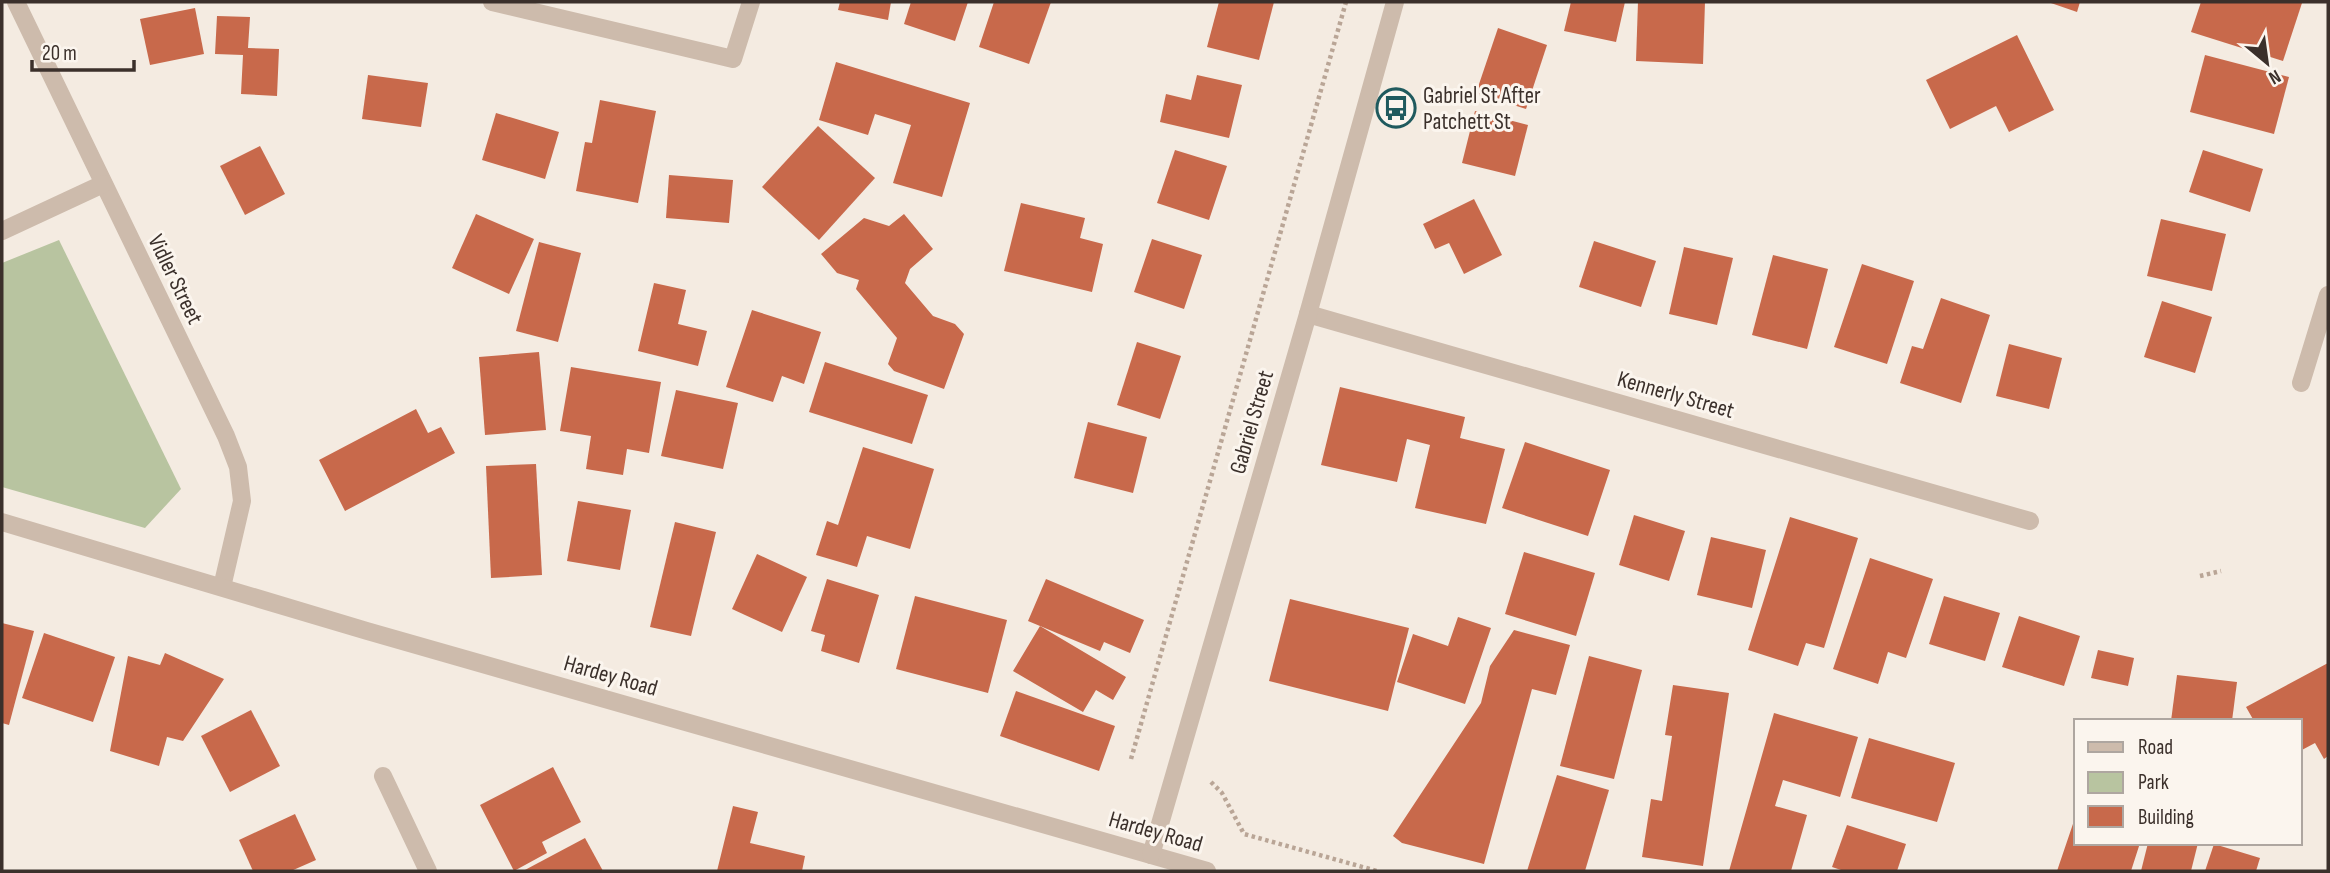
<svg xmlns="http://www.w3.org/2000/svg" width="2330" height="873" font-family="'Sofia Sans Condensed',sans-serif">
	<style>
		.green { fill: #b8c4a0 }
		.building { fill: #c8694b }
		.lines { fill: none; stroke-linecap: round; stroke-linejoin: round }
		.path { stroke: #b9a596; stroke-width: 4.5; stroke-dasharray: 3.5 3.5; stroke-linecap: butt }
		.minor { stroke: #cdbbac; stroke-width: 18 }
		.labels { text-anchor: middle; stroke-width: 6; stroke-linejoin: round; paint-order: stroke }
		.poi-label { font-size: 23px; fill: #3b302b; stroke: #fbf5ee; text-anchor: start }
		.street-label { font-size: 23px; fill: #3b302b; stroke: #fbf5ee }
	</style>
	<rect width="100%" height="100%" fill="#f4ebe1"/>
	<path class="green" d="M59 240 181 489 145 528 2 487V263Z"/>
	<g class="building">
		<path d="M840 2H891L888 20 838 10Z"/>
		<path d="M911 2H968L955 41 904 24Z"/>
		<path d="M994 2H1051L1029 64 979 47Z"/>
		<path d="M1219 2H1274L1259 60 1207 47Z"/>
		<path d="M1571 2H1625L1616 42 1564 31Z"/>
		<path d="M1638 2H1705L1703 64 1636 61Z"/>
		<path d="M2048 2H2080L2077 12Z"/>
		<path d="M2201 2 2302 3 2283 61 2191 32Z"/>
		<path d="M195 8 204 54 150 65 140 19Z"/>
		<path d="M217 16 250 17 248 48 279 49 277 96 241 94 243 55 215 54Z"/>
		<path d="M1498 28 1547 45 1526 109 1476 93Z"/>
		<path d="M2017 35 2054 110 2009 132 1996 106 1950 129 1926 80Z"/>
		<path d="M2205 55 2289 77 2274 134 2190 112Z"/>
		<path d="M836 62 970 103 942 197 893 183 911 125 875 114 868 135 819 120Z"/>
		<path d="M368 75 428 83 421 127 362 119Z"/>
		<path d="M1197 75 1242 85 1229 138 1160 122 1166 94 1191 100Z"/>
		<path d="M600 100 656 111 638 203 576 191 585 142 592 143Z"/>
		<path d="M1475 111 1528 125 1515 176 1462 163Z"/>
		<path d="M496 113 559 132 545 179 482 160Z"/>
		<path d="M818 126 875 178 819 240 762 187Z"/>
		<path d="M260 146 285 194 245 215 220 166Z"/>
		<path d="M1175 150 1227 166 1209 220 1157 203Z"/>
		<path d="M2203 150 2263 169 2250 212 2189 192Z"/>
		<path d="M669 175 733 180 729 223 666 218Z"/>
		<path d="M1474 199 1502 255 1464 274 1449 243 1435 249 1423 224Z"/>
		<path d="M1021 203 1085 218 1080 238 1103 244 1092 292 1004 271Z"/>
		<path d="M476 214 534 239 509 294 452 268Z"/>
		<path d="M904 214 933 249 910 269 905 283 933 316 955 324 964 334 944 389 894 371 888 364 897 338 856 289 859 280 837 273 821 254 864 218 889 226Z"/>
		<path d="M2161 219 2226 234 2212 291 2147 276Z"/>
		<path d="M1152 239 1202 255 1184 309 1134 292Z"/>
		<path d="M1594 241 1656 261 1641 307 1579 287Z"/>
		<path d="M539 242 581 253 558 342 516 331Z"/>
		<path d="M1684 247 1733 258 1717 325 1669 314Z"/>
		<path d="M1773 255 1828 269 1807 349 1752 335Z"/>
		<path d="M1862 264 1914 281 1887 364 1834 347Z"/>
		<path d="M654 283 686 290 678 324 707 331 698 366 638 351Z"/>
		<path d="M1941 298 1990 315 1961 403 1900 383 1912 346 1923 349Z"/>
		<path d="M2162 301 2212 317 2195 373 2144 357Z"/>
		<path d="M752 310 821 332 804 384 782 376 773 402 726 387Z"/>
		<path d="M1137 342 1181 356 1160 419 1117 405Z"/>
		<path d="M2009 344 2062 358 2049 409 1996 396Z"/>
		<path d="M539 352 546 430 485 435 479 357Z"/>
		<path d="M825 362 928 395 912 444 809 412Z"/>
		<path d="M571 367 661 382 649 453 627 449 623 475 586 469 591 436 560 431Z"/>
		<path d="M1340 387 1465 417 1460 438 1505 449 1486 524 1415 508 1430 445 1407 439 1397 482 1321 465Z"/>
		<path d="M676 390 738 403 723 469 661 456Z"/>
		<path d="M416 409 428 433 441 427 455 453 345 511 319 460Z"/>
		<path d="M1088 422 1147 437 1133 493 1074 478Z"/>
		<path d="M1525 442 1610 470 1588 536 1502 508Z"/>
		<path d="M863 447 934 469 910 549 867 536 857 567 816 555 827 521 838 525Z"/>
		<path d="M536 464 542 575 491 578 486 466Z"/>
		<path d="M578 501 631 510 620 570 567 561Z"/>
		<path d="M1634 515 1685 531 1669 581 1619 565Z"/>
		<path d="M1790 517 1858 538 1824 648 1806 643 1798 666 1748 650Z"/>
		<path d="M675 522 716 532 691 636 650 627Z"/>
		<path d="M1711 537 1766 550 1752 608 1697 595Z"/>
		<path d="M1524 552 1595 573 1576 636 1505 614Z"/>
		<path d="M757 554 807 577 782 632 732 609Z"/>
		<path d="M1870 558 1933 579 1906 658 1888 652 1878 684 1833 669Z"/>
		<path d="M827 579 879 595 859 663 821 651 825 635 811 631Z"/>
		<path d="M1046 579 1144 620 1130 653 1104 642 1100 651 1028 621Z"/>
		<path d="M915 596 1007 620 988 693 896 669Z"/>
		<path d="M1944 596 2000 613 1985 661 1929 644Z"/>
		<path d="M1290 599 1409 628 1388 711 1269 681Z"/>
		<path d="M2019 616 2080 636 2064 686 2002 667Z"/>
		<path d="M1458 617 1491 628 1465 704 1397 682 1413 634 1448 646Z"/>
		<path d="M2 623 34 631 9 725 2 723Z"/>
		<path d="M1040 626 1126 677 1113 700 1096 690 1083 712 1013 671Z"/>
		<path d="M1514 630 1570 645 1556 695 1532 689 1484 864 1402 843 1393 836 1481 703 1490 666Z"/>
		<path d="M44 633 115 657 93 722 22 698Z"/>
		<path d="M2098 650 2134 658 2128 686 2091 678Z"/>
		<path d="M165 653 224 679 183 741 167 737 159 766 110 751 128 656 160 665Z"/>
		<path d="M1589 656 1642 670 1614 779 1560 766Z"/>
		<path d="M2328 663V756L2324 759 2315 743 2300 751V721H2254L2246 707Z"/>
		<path d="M2177 675 2237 682 2232 721H2171Z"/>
		<path d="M1673 685 1729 693 1703 866 1642 857 1651 799 1662 801 1672 736 1665 735Z"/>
		<path d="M1016 691 1115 726 1099 771 1000 736Z"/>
		<path d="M251 710 280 766 230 792 201 736Z"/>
		<path d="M1774 713 1858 737 1840 797 1783 780 1775 806 1807 815 1791 871H1729Z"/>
		<path d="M1869 738 1955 763 1937 822 1851 798Z"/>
		<path d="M553 767 581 822 542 842 547 853 514 871 480 805Z"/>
		<path d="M1557 775 1609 790 1585 871H1527Z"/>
		<path d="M733 806 758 812 750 843 805 856 802 871H717Z"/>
		<path d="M295 814 316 860 291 871H253L239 840Z"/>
		<path d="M2076 815V843H2140L2131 871H2057Z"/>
		<path d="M1847 825 1906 844 1897 871H1844L1832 867Z"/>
		<path d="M585 838 603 871H523Z"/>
		<path d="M2148 843H2198L2191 871H2141Z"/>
		<path d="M2214 844 2260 858 2256 871H2205Z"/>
	</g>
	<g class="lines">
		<g class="path">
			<path d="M2200 576 2221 571"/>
			<path d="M1131 759 1346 2"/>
			<path d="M1211 782 1222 793 1244 834 1377 871"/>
		</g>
		<g class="minor">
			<path d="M16 2 226 436 238 467 242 501 222 587"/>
			<path d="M492 2 733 59 751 2"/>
			<path d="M2 231 103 184"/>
			<path d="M1308 314 2030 521"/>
			<path d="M2301 383 2328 295"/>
			<path d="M2 522 367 631 1207 871"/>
			<path d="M383 776 428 871"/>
			<path d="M1151 855 1308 314 1395 2"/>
		</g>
	</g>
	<defs>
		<g id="bus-ring" transform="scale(2.0125)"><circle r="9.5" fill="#fbf5ee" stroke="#1f5a5e" stroke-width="1.5"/><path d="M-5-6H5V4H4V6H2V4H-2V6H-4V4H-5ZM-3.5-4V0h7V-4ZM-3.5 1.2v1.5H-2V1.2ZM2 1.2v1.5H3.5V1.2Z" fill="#1f5a5e"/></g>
	</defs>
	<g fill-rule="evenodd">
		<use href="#bus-ring" x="1396" y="108"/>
	</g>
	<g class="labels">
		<g class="poi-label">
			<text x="1423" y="103">Gabriel St After<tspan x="1423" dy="26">Patchett St</tspan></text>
		</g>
		<g class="street-label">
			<text transform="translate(176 279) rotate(64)" y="8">Vidler Street</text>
			<text transform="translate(1676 394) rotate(16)" y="8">Kennerly Street</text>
			<text transform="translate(1251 422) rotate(-74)" y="8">Gabriel Street</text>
			<text transform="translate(611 675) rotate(16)" y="8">Hardey Road</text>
			<text transform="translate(1156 831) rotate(16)" y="8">Hardey Road</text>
		</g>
	</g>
	<rect width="2330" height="873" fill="none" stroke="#3b302b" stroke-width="7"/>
	<rect x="2074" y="719" width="228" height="126" fill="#fbf5ee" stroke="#aea6a0" stroke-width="2"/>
	<rect x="2088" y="742" width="35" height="10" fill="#cdbbac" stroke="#aea6a0" stroke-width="2"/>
	<text x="2138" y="754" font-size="21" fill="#3b302b">Road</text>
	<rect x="2088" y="772" width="35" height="21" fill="#b8c4a0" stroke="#aea6a0" stroke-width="2"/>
	<text x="2138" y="789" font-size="21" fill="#3b302b">Park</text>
	<rect x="2088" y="806" width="35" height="21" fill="#c8694b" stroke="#aea6a0" stroke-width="2"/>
	<text x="2138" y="824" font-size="21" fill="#3b302b">Building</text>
	<g transform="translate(2267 63) rotate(151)" stroke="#fbf5ee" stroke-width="5" paint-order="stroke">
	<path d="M0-5L12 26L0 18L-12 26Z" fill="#3b302b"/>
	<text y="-10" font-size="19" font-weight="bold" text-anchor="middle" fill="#3b302b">N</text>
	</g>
	<path d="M32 60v10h102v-10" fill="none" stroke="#3b302b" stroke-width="3.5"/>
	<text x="42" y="60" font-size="21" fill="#3b302b" stroke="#fbf5ee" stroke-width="5" paint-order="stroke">20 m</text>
</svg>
